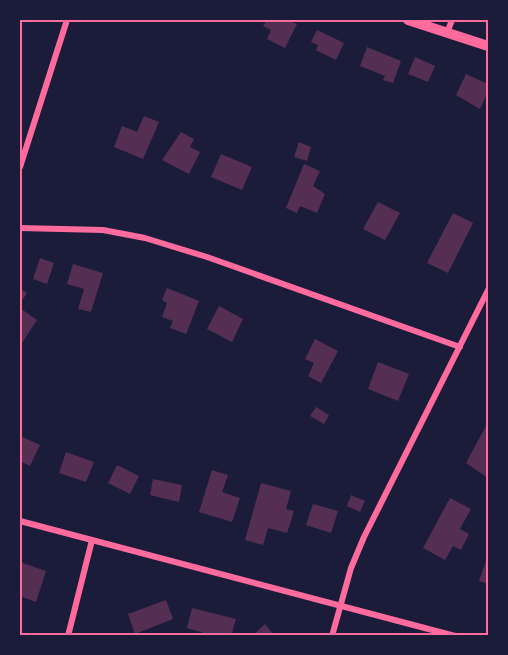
<svg xmlns="http://www.w3.org/2000/svg" width="508" height="655" font-family="Lato,sans-serif">
	<style>
		.building { fill: #542f53 }
		.lines { fill: none; stroke-linecap: round; stroke-linejoin: round }
		.minor { stroke: #ff6b9d; stroke-width: 6 }
		.secondary { stroke: #ff6b9d; stroke-width: 10 }
		.neatline { fill: none; stroke: #ff6b9d; stroke-width: 2 }
	</style>
	<rect width="100%" height="100%" fill="#1b1b3a"/>
	<g class="building">
		<path d="M267 20H287L297 24 285 48 267 39 271 30 263 26Z"/>
		<path d="M317 30 344 43 336 60 316 50 318 45 311 42Z"/>
		<path d="M367 47 401 61 393 83 383 80 385 76 360 66Z"/>
		<path d="M415 57 435 66 428 82 408 74Z"/>
		<path d="M466 74 488 84V97L486 96 480 109 456 95Z"/>
		<path d="M144 116 159 122 143 159 114 147 122 126 137 132Z"/>
		<path d="M181 132 194 139 190 147 200 152 189 174 162 160Z"/>
		<path d="M299 142 311 147 307 161 294 157Z"/>
		<path d="M221 154 252 167 242 190 211 177Z"/>
		<path d="M304 164 320 171 313 186 325 194 317 213 300 206 297 213 286 208Z"/>
		<path d="M378 202 400 213 385 240 363 229Z"/>
		<path d="M453 213 473 223 448 273 427 263Z"/>
		<path d="M40 258 54 263 47 284 33 279Z"/>
		<path d="M73 264 103 273 91 312 78 309 84 289 67 284Z"/>
		<path d="M20 288 27 293 20 304Z"/>
		<path d="M167 288 199 301 186 334 170 328 173 321 162 317 167 303 162 300Z"/>
		<path d="M219 306 243 319 232 342 207 329Z"/>
		<path d="M20 308 37 320 20 346Z"/>
		<path d="M315 339 338 351 321 383 308 376 314 363 305 359Z"/>
		<path d="M378 362 409 374 398 401 368 389Z"/>
		<path d="M316 407 329 415 324 424 310 416Z"/>
		<path d="M487 424 488 426V478L466 463Z"/>
		<path d="M20 436 40 445 30 466 20 461Z"/>
		<path d="M66 452 94 462 86 482 59 473Z"/>
		<path d="M117 465 139 476 130 494 108 483Z"/>
		<path d="M212 470 228 475 222 492 240 498 232 522 199 512Z"/>
		<path d="M153 479 182 485 179 502 150 495Z"/>
		<path d="M261 483 291 491 286 509 294 511 287 533 268 528 263 545 245 540Z"/>
		<path d="M351 495 365 501 360 512 347 506Z"/>
		<path d="M450 498 471 509 460 529 469 534 461 550 453 546 445 560 423 548Z"/>
		<path d="M313 504 338 511 331 533 306 525Z"/>
		<path d="M488 555V584L479 581Z"/>
		<path d="M20 562 46 571 36 602 20 596Z"/>
		<path d="M166 600 173 619 135 634 128 614Z"/>
		<path d="M192 608 236 619 231 636H207V634L187 628Z"/>
		<path d="M265 624 275 636H252Z"/>
	</g>
	<g class="lines">
		<g class="minor">
			<path d="M447 33 452 20"/>
			<path d="M20 167 67 20"/>
			<path d="M20 228 103 230 145 238 207 257 460 347"/>
			<path d="M20 521 455 636"/>
			<path d="M68 636 92 540"/>
			<path d="M332 636 351 568 364 537 488 290"/>
		</g>
		<path class="secondary" d="M408 20 488 46"/>
	</g>
	<rect width="508" height="655" fill="none" stroke="#1b1b3a" stroke-width="42"/>
	<rect x="21" y="21" width="466" height="613" class="neatline"/>
</svg>
